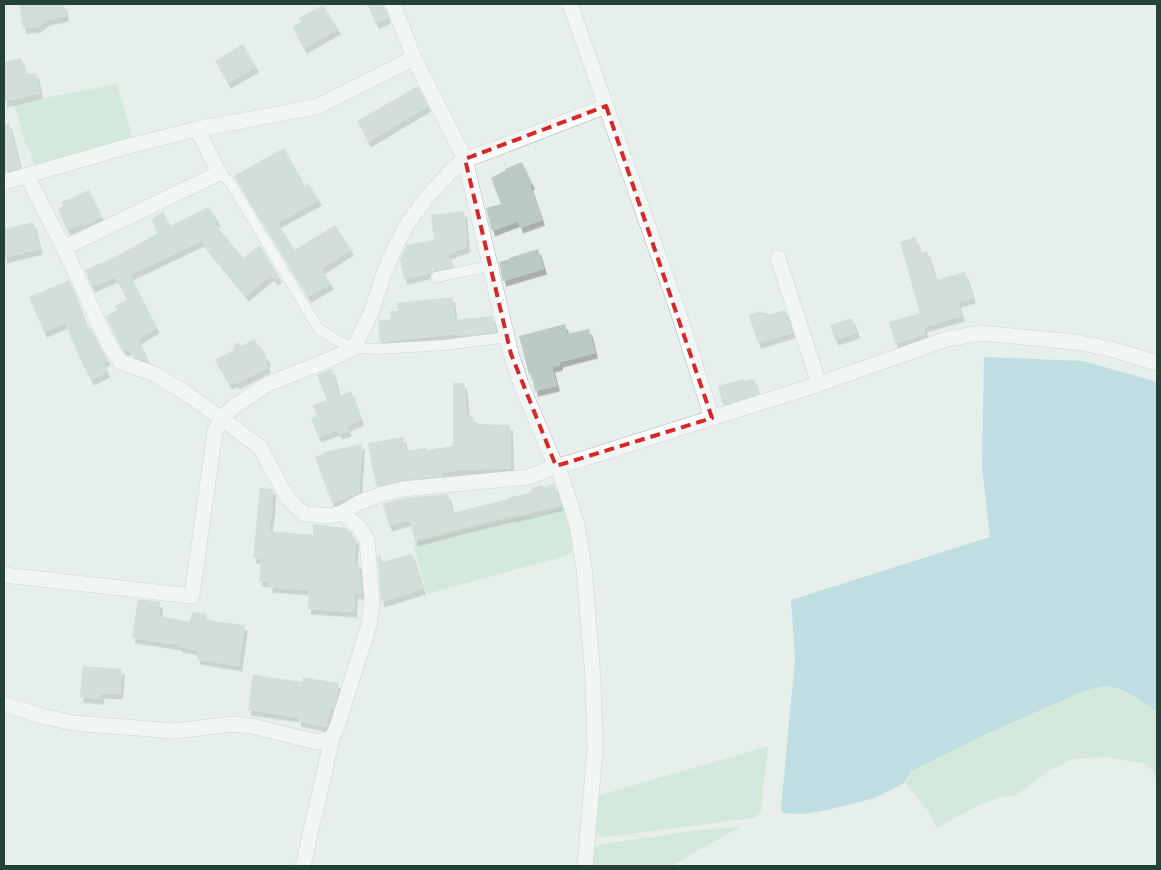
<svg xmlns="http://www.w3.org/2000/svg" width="1161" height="870" font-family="Quicksand,sans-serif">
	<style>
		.green { fill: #bfe0c8 }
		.water { fill: #8ec9d4 }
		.building { fill: #bbcac4; filter: url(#shadow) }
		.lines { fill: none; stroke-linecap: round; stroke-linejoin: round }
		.service-casing { stroke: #a8b8b2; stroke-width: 11 }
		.minor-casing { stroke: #a8b8b2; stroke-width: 16 }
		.service { stroke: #fff; stroke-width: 10 }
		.minor { stroke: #fff; stroke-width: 15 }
		.marked { fill: none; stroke: #d62828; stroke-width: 4; stroke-dasharray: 10 6; stroke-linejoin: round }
	</style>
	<defs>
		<filter id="shadow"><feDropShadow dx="3" dy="5.5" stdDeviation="0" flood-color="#0004"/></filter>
	</defs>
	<rect width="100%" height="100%" fill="#e6efeb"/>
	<g class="green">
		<path d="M117 84 133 140 34 165 30 149H27L14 104Z"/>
		<path d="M566 507 572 537V554L427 594 413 543 530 515 532 517Z"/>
		<path d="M1103 686 1118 688 1129 694 1157 713V779L1151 769 1145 764 1108 757 1073 759 1050 770 1015 796 1000 797 977 806 937 828 929 812 905 783 912 771 993 731 1084 691Z"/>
		<path d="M768 746 761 811 758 815 754 818 734 820 615 836 601 837 595 834 596 796 746 753Z"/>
		<path d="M733 827H740L671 866H589L590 851 598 845 692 831Z"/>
	</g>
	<path class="water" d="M984 357 1083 361 1157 382V712L1130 694 1118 688 1103 686 1084 691 993 731 912 771 903 784 875 798 827 810 802 814 783 813 781 809 795 659 791 600 990 537 982 467Z"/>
	<g class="building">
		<path d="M19 4H64L66 16 47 20 38 27 23 28Z"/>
		<path d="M367 4H383L388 18 376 23Z"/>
		<path d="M323 5 338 29 304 48 292 27 301 22 299 18Z"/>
		<path d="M243 44 256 67 228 83 215 61Z"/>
		<path d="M21 58 26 74 36 73 40 93 4 102V62Z"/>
		<path d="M418 86 428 106 368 142 357 121Z"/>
		<path d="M9 123 20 168 4 172V124Z"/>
		<path d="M284 148 305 186 308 183 319 200 277 223 295 250 335 225 351 250 321 269 331 284 308 297 234 176Z"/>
		<path d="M522 162 532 184 530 185 542 220 520 228 518 221 492 231 486 208 501 204 491 178 506 170 505 169Z"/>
		<path d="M89 190 102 217 84 226 82 223 67 230 58 209 63 206 62 202Z"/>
		<path d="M209 207 218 221 214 223 243 258 260 245 279 277 275 280 271 275 246 296 201 241 130 275 157 328 138 339 149 362 134 357 129 349 125 351 118 342 106 316 117 310 115 306 127 300 115 277 92 287 85 270 115 257 158 233 151 219 163 212 170 226Z"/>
		<path d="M464 211 467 247 448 254 452 267 435 270 431 273 404 279 400 260 407 245 434 240 431 215Z"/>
		<path d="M33 222 40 249 4 258V229Z"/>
		<path d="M915 237 921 253 927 251 936 280 965 272 973 298 958 302 962 316 924 327 925 334 915 337V339L895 343 889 322 920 313 900 242Z"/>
		<path d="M538 249 544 269 503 281 499 262 510 259 509 258Z"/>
		<path d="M69 280 87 326 89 325 102 351 108 360 103 362 107 372 91 380 80 359 65 323 44 332 29 297Z"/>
		<path d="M452 297 455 320 492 316 496 332 457 336V334L380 342 378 321 391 319 390 311H398L397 303Z"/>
		<path d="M785 310 792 333 758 343 749 315 761 311 763 313H768L769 315Z"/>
		<path d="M852 318 857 333 835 340 830 325Z"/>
		<path d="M565 324 567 334 589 329 595 353 560 362V365L552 367 557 386 535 391 531 373 529 374 519 336Z"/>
		<path d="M254 339 258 346 260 345 268 360 266 362 268 367 237 384 235 382 229 384 215 360 232 351 237 342 242 346Z"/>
		<path d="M332 369 339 396 351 391 361 420 347 426 349 431 339 434 337 430 318 437 311 418 317 416 313 405 327 400 317 375Z"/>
		<path d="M743 379 744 381 754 379 758 394 723 405 718 386Z"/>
		<path d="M453 383H464L467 416 474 417 473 424 510 425 511 468 458 470 443 473V476L402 480 376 486 368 443 403 437 406 451 426 448 427 450 453 446Z"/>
		<path d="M362 444 359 493 332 503 315 457 324 454V452Z"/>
		<path d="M554 484 561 505 513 517 512 516 463 528 415 541 410 520 389 526 383 504 405 498 448 494 452 513 508 499V498L532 492 531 488 542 485 544 487Z"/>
		<path d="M260 488 272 489 273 491 272 504H273L269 531 313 535V524L345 528 352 533V536L356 540 354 564 359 563 362 594 355 593 354 612 308 609 309 590 269 587 270 582 259 581 261 558H253Z"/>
		<path d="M412 554 423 589 381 602 378 557 380 556 382 562Z"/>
		<path d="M138 599 160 602 159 616 190 622 192 612 207 614 206 620 245 625 239 666 197 659 198 650 179 647V645L132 638Z"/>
		<path d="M83 666 122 669 120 694 101 693V699L80 697Z"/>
		<path d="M253 674 272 678 303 682V677L339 683 337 696 333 708H330L326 727 298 721V717L248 710Z"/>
	</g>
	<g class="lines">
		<g class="service-casing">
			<g id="service">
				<path d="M219 173 230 182 318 328 336 340 354 348 379 349 444 345 508 337"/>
				<path d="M436 277 491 266"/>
			</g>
		</g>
		<g class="minor-casing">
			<g id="minor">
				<path d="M393 4 414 58 465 159 511 354 521 384 551 455 562 478 577 525 584 567 593 679 595 749 585 866"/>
				<path d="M570 4 678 311 712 418"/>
				<path d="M27 176 64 248 110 347 121 362 155 374 189 395 260 447 287 497 295 506 305 514 329 516 342 513 358 503 382 494 403 489 529 477 556 466 573 462 819 384 947 339 981 333 1075 342 1111 349 1157 363"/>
				<path d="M4 182 125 147 197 129 316 107 414 58"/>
				<path d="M64 248 219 173 197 129"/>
				<path d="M778 258 819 384"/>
				<path d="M4 575 192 596 215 431 222 419 232 408 268 384 326 361 354 348 371 313 382 279 395 247 408 223 427 197 451 171 465 159 479 155 606 106"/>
				<path d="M4 704 41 716 74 723 175 731 232 724 252 726 317 742 332 738"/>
				<path d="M303 866 332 738 338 724 369 625 372 600 367 540 359 527 342 513"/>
			</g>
		</g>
		<use href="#service" class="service"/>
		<use href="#minor" class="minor"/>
	</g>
	<path d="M0 0H1161V870H0ZM606 106 712 418 556 466 511 354 465 159Z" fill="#e6efeb" fill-opacity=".55" fill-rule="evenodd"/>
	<path class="marked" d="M606 106 712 418 556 466 511 354 465 159Z"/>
	<rect width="1161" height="870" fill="none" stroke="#24423a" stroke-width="10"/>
</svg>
